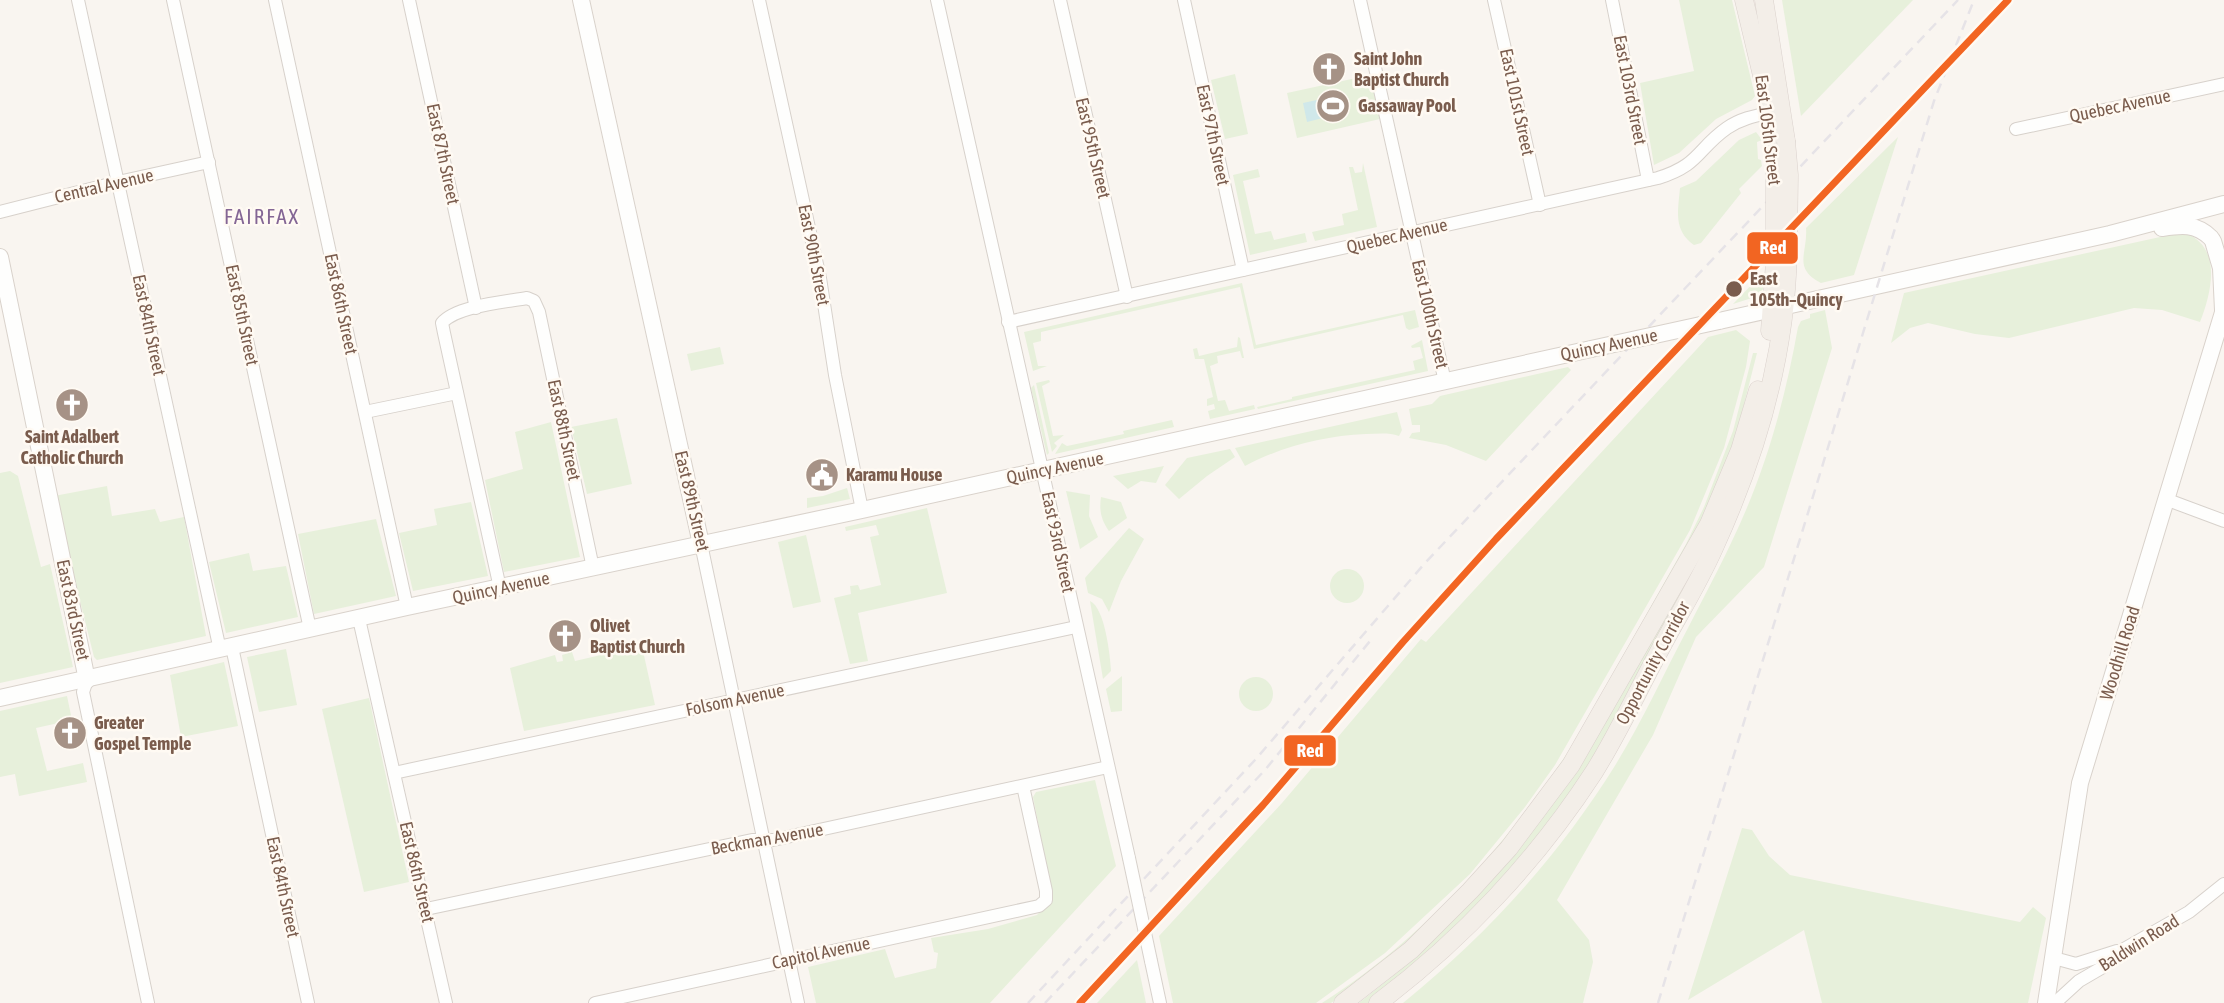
<svg xmlns="http://www.w3.org/2000/svg" width="2224" height="1003" font-family="'Asap Condensed',sans-serif">
	<style>
		.green { fill: #e7f0db }
		.water { fill: #d0e8ea }
		.lines { fill: none; stroke-linecap: round; stroke-linejoin: round }
		.street-casing { stroke: #d7d1cb; stroke-width: 14 }
		.secondary-casing { stroke: #d9d2cb; stroke-width: 18 }
		.primary-casing { stroke: #dad1cc; stroke-width: 19 }
		.street { stroke: #fefefd; stroke-width: 12 }
		.secondary { stroke: #fefefd; stroke-width: 16 }
		.primary { stroke: #f3eee8; stroke-width: 18 }
		.rail { stroke: #e6e3e7; stroke-width: 2.5; stroke-dasharray: 10 7; stroke-linecap: butt }
		.street-bridge-casing { stroke: #d7d1cb; stroke-width: 14; stroke-linecap: butt }
		.secondary-bridge-casing { stroke: #d9d2cb; stroke-width: 18; stroke-linecap: butt }
		.primary-bridge-casing { stroke: #dad1cc; stroke-width: 19; stroke-linecap: butt }
		.street-bridge { stroke: #fefefd; stroke-width: 12 }
		.secondary-bridge { stroke: #fefefd; stroke-width: 16 }
		.primary-bridge { stroke: #f3eee8; stroke-width: 18 }
		.metro-1-casing { stroke: #fffaf3; stroke-width: 12 }
		.metro-1 { stroke: #f26522; stroke-width: 7 }
		.stop-dot { fill: #7a5c4d; stroke: #fffaf3; stroke-width: 2.5 }
		.labels { text-anchor: middle; stroke-width: 5; stroke-linejoin: round; paint-order: stroke }
		.poi-label { font-size: 18px; font-weight: bold; fill: #7a5c4d; stroke: #fffaf3; text-anchor: start }
		.street-label { font-size: 18px; fill: #7a5c4d; stroke: #fffaf3 }
		.stop-label { font-size: 18px; font-weight: bold; fill: #7a5c4d; stroke: #fffaf3; text-anchor: start }
		.quarter-label { font-size: 21px; letter-spacing: 2px; fill: #846695; stroke: #fffaf3 }
		.line-badge { stroke: #fffaf3; stroke-width: 2.5 }
		.badge-label { font-size: 19px; text-anchor: middle; font-weight: bold; fill: #fff }
	</style>
	<rect width="100%" height="100%" fill="#f9f5f0"/>
	<g class="green">
		<path d="M1679 0H1732L1755 96 1752 100 1716 119 1679 153 1654 165 1640 83 1694 71Z"/>
		<path d="M1782 0H1913L1801 116Z"/>
		<path d="M1235 74 1248 134 1225 139 1211 80Z"/>
		<path d="M1370 75 1380 119 1297 138 1287 93Z"/>
		<path d="M1756 132 1762 140 1757 142 1758 159 1761 160 1762 166 1739 189 1741 193 1701 243 1694 245C1673 230 1678 211 1680 188L1696 181 1739 140Z"/>
		<path d="M1898 137 1854 275 1821 283C1792 268 1808 253 1806 228Z"/>
		<path d="M1363 163 1377 227 1315 241 1312 232 1344 225 1342 214 1358 210 1349 167H1353L1355 173 1362 172Z"/>
		<path d="M1258 169 1260 177 1243 181 1255 234 1271 231 1274 240 1305 233 1307 242 1250 255 1233 175Z"/>
		<path d="M2183 232C2223 246 2212 291 2200 322L2162 310 2134 308 2009 338 1975 334 1928 323 1910 328 1891 343 1904 293Z"/>
		<path d="M1761 275 1763 289 1758 296 1733 304Z"/>
		<path d="M1242 283 1256 345 1415 310 1419 327 1409 330 1406 328 1403 315 1254 349 1240 287 1041 332V341L1033 343 1038 366H1047L1033 371 1024 332Z"/>
		<path d="M1825 310 1832 348 1764 567 1696 637 1653 735 1557 900 1589 940 1593 962 1583 1003H1403C1487 935 1559 856 1616 764 1643 720 1664 673 1688 628 1708 589 1729 550 1746 510 1771 451 1787 389 1798 327L1801 321 1810 318V314Z"/>
		<path d="M1736 330 1750 341 1746 367 1724 448 1690 530 1555 765 1525 807 1470 874 1385 953 1316 1003H1173L1159 936 1282 803 1421 639 1426 642 1708 337Z"/>
		<path d="M1238 337 1240 338 1244 358H1242L1240 351 1217 356 1218 363 1210 366 1218 401 1225 400 1229 411 1254 405 1255 409 1210 419 1208 411 1215 409 1214 404 1207 406V399L1213 397 1204 359H1195L1193 349 1197 348 1199 356 1237 347Z"/>
		<path d="M1422 340 1428 371 1258 409 1257 407 1292 399V397L1415 370 1413 361 1423 358 1420 347 1412 348 1411 346Z"/>
		<path d="M720 347 724 364 691 371 687 354Z"/>
		<path d="M1753 353H1757L1735 440 1703 520 1584 734 1520 828 1396 954 1337 999 1331 1003H1322C1425 937 1507 845 1574 743L1686 544 1704 507 1733 431Z"/>
		<path d="M1568 367 1571 370 1486 461 1446 445 1409 438 1412 433 1420 432V425H1412L1409 409 1432 404 1440 396Z"/>
		<path d="M1049 380 1050 382 1042 386 1053 436 1064 435 1054 443 1057 446 1052 452 1036 383Z"/>
		<path d="M1034 385 1049 453 1047 455 1031 388Z"/>
		<path d="M1397 412 1402 430 1399 436C1388 432 1377 434 1366 434 1323 436 1283 446 1245 466L1235 448Z"/>
		<path d="M617 418 632 484 587 494 571 427Z"/>
		<path d="M1172 420 1174 427 1055 454 1062 443 1067 446 1124 434 1123 431Z"/>
		<path d="M551 422 580 557 504 572 485 480 523 469 515 432Z"/>
		<path d="M1230 449 1235 457 1207 476 1179 499 1165 485 1187 458Z"/>
		<path d="M1164 466 1156 483 1141 481 1128 489 1113 476Z"/>
		<path d="M10 471 18 476 41 567 50 564 73 667 0 683V473Z"/>
		<path d="M107 486 112 516 155 509 160 522 184 517 206 636 97 660 94 657 54 496Z"/>
		<path d="M847 488 850 499 807 508V498L823 496Z"/>
		<path d="M1066 491 1090 495 1089 516 1098 537 1080 549Z"/>
		<path d="M1101 497 1121 502 1127 518 1109 531C1101 520 1099 510 1101 497Z"/>
		<path d="M471 502 488 576 413 591 399 533 437 525 434 509Z"/>
		<path d="M927 508 947 593 858 613 868 661 850 664 834 598 851 594 850 586 858 585 860 590 881 585 870 537 879 535 876 525 846 531 845 527Z"/>
		<path d="M376 519 396 596 314 614 298 534Z"/>
		<path d="M1129 528 1144 539 1121 581 1109 612 1102 599 1088 593 1085 578Z"/>
		<path d="M806 535 821 602 793 608 778 542Z"/>
		<path d="M249 553 253 571 286 566 298 617 226 633 209 562Z"/>
		<circle cx="1347" cy="586" r="17"/>
		<path d="M1687 577 1682 593 1631 693 1573 792 1488 898 1392 986 1369 1003H1359L1418 956 1430 939 1507 861Z"/>
		<path d="M1090 601C1105 608 1110 655 1111 671L1103 679Z"/>
		<path d="M641 642 655 705 524 731 510 668 555 655 557 662 563 661 562 655 572 652 575 661 601 655 603 649Z"/>
		<path d="M286 649 297 705 259 712 247 657Z"/>
		<path d="M224 662 238 726 181 737 170 675Z"/>
		<path d="M1122 676V711L1111 712 1106 689Z"/>
		<circle cx="1256" cy="694" r="17"/>
		<path d="M67 696 72 720 36 728 47 771 83 763 87 782 19 796 15 774 0 777V711Z"/>
		<path d="M369 698 409 882 364 892 322 709Z"/>
		<path d="M1095 780 1116 866 990 1003H816L808 967 885 949 895 978 936 968 938 953 934 952 931 938 988 929 1037 915 1053 898 1033 797 1036 792Z"/>
		<path d="M1742 828 1752 830 1769 856 1790 875 2020 922 2033 907 2046 918 2028 1003H1822L1804 930 1688 1000Z"/>
		<path d="M1137 960 1146 1003H1097Z"/>
	</g>
	<path class="water" d="M1335 96 1339 114 1307 122 1303 103Z"/>
	<g class="lines">
		<g class="street-casing">
			<g id="street">
				<path d="M78 0 220 650"/>
				<path d="M173 0 310 629"/>
				<path d="M275 0 407 607"/>
				<path d="M409 0 476 308"/>
				<path d="M759 0 820 278 835 375 862 510"/>
				<path d="M937 0 1129 858"/>
				<path d="M1060 0 1127 297"/>
				<path d="M1184 0 1243 270"/>
				<path d="M1360 0 1445 382"/>
				<path d="M1494 0 1540 205"/>
				<path d="M1612 0 1648 180"/>
				<path d="M2016 129 2224 84"/>
				<path d="M0 212 118 182 209 162"/>
				<path d="M1008 322 1658 178C1700 165 1697 149 1727 128 1740 119 1754 116 1768 113"/>
				<path d="M365 412 457 393"/>
				<path d="M2168 500 2224 521"/>
				<path d="M701 544 798 1003"/>
				<path d="M500 588 444 333 442 323C456 306 505 302 527 298L534 301 539 312 593 568"/>
				<path d="M359 619 446 1003"/>
				<path d="M232 647 308 1003"/>
				<path d="M87 680 83 692 148 1003"/>
				<path d="M394 773 1076 627"/>
				<path d="M426 909 752 840H773L1108 767"/>
				<path d="M2054 958 2076 964 2117 951"/>
				<path d="M1151 961 1160 1003"/>
				<path d="M595 1003 1039 906 1046 900V891L1023 786"/>
				<path d="M2055 1003 2079 981 2103 967 2124 949 2189 912 2224 884"/>
			</g>
		</g>
		<g class="secondary-casing">
			<g id="secondary">
				<path d="M581 0 701 544"/>
				<path d="M2162 228C2181 225 2196 223 2211 238"/>
				<path d="M2213 241 2221 268 2223 310"/>
				<path d="M0 257 87 680"/>
				<path d="M1719 321 2110 234 2224 204"/>
				<path d="M0 698 407 607 862 510 1591 349"/>
				<path d="M2046 1003 2080 783 2224 309"/>
			</g>
		</g>
		<g class="primary-casing">
			<g id="primary">
				<path d="M1744 0 1765 88 1775 153"/>
				<path d="M1764 0 1786 141"/>
				<path d="M1770 331 1775 262"/>
				<path d="M1343 1003 1411 950 1470 891 1509 848 1571 765 1709 524 1740 450 1758 390"/>
				<path d="M1378 1003C1462 940 1537 860 1594 772 1619 732 1639 688 1662 646 1679 614 1699 582 1714 548 1757 454 1787 351 1788 247"/>
			</g>
		</g>
		<use href="#street" class="street"/>
		<use href="#secondary" class="secondary"/>
		<use href="#primary" class="primary"/>
		<g class="rail">
			<path d="M1028 1003 1255 760 1425 563 1958 0"/>
			<path d="M1045 1003 1265 770 1370 641"/>
			<path d="M1658 1003 1934 101 1974 0"/>
		</g>
		<g class="street-bridge-casing">
			<path id="street-bridge" d="M1129 858 1151 961"/>
		</g>
		<g class="secondary-bridge-casing">
			<path id="secondary-bridge" d="M1591 349 1719 321"/>
		</g>
		<g class="primary-bridge-casing">
			<g id="primary-bridge">
				<path d="M1786 141 1789 175 1788 247"/>
				<path d="M1775 262V153"/>
			</g>
		</g>
		<use href="#street-bridge" class="street-bridge"/>
		<use href="#secondary-bridge" class="secondary-bridge"/>
		<use href="#primary-bridge" class="primary-bridge"/>
		<g class="metro-1-casing">
			<path id="metro-1" d="M1080 1003 1263 805 1403 642 1496 539 2008 0"/>
		</g>
		<use href="#metro-1" class="metro-1"/>
	</g>
	<defs>
		<g id="church-disc" transform="scale(1.75)"><circle r="9.5" fill="#a69286" stroke="#fffaf3"/><path d="M-1.2-6h2.4v3.5h3.3v2.4h-3.3V6h-2.4V-.1h-3.3v-2.4h3.3Z" fill="#fff"/></g>
		<g id="stadium-disc" transform="scale(1.75)"><circle r="9.5" fill="#a69286" stroke="#fffaf3"/><path d="M0-5a6.5 5 0 1 0 0 10a6.5 5 0 1 0 0-10ZM-3.5-1.8h7v3.6h-7Z" fill="#fff"/></g>
		<g id="civic-disc" transform="scale(1.75)"><circle r="9.5" fill="#a69286" stroke="#fffaf3"/><path d="M-.6-6.5H3V-4.5H.6V-3L4-1V1h2V6H-6V1h2V-1L-.6-3ZM-1.2 2.5V6h2.4V2.5Z" fill="#fff"/></g>
	</defs>
	<g fill-rule="evenodd">
		<use href="#church-disc" x="1329" y="69"/>
		<use href="#stadium-disc" x="1333" y="106"/>
		<use href="#church-disc" x="72" y="405"/>
		<use href="#civic-disc" x="822" y="475"/>
		<use href="#church-disc" x="565" y="636"/>
		<use href="#church-disc" x="70" y="733"/>
	</g>
	<circle class="stop-dot" cx="1734" cy="289" r="9"/>
	<g class="labels">
		<g class="poi-label">
			<text x="1354" y="65">Saint John<tspan x="1354" dy="21">Baptist Church</tspan></text>
			<text x="1358" y="112">Gassaway Pool</text>
			<text x="72" y="443" text-anchor="middle">Saint Adalbert<tspan x="72" dy="21">Catholic Church</tspan></text>
			<text x="846" y="481">Karamu House</text>
			<text x="590" y="632">Olivet<tspan x="590" dy="21">Baptist Church</tspan></text>
			<text x="94" y="729">Greater<tspan x="94" dy="21">Gospel Temple</tspan></text>
		</g>
		<g class="street-label">
			<text transform="translate(1630 90) rotate(79)" y="6">East 103rd Street</text>
			<text transform="translate(1517 102) rotate(78)" y="6">East 101st Street</text>
			<text transform="translate(2120 106) rotate(-12)" y="6">Quebec Avenue</text>
			<text transform="translate(1768 130) rotate(83)" y="6">East 105th Street</text>
			<text transform="translate(1213 135) rotate(78)" y="6">East 97th Street</text>
			<text transform="translate(1093 148) rotate(77)" y="6">East 95th Street</text>
			<text transform="translate(443 154) rotate(78)" y="6">East 87th Street</text>
			<text transform="translate(104 186) rotate(-13)" y="6">Central Avenue</text>
			<text transform="translate(1397 236) rotate(-13)" y="6">Quebec Avenue</text>
			<text transform="translate(814 255) rotate(79)" y="6">East 90th Street</text>
			<text transform="translate(341 304) rotate(78)" y="6">East 86th Street</text>
			<text transform="translate(1430 314) rotate(77)" y="6">East 100th Street</text>
			<text transform="translate(242 315) rotate(78)" y="6">East 85th Street</text>
			<text transform="translate(149 325) rotate(78)" y="6">East 84th Street</text>
			<text transform="translate(1609 345) rotate(-12)" y="6">Quincy Avenue</text>
			<text transform="translate(564 430) rotate(78)" y="6">East 88th Street</text>
			<text transform="translate(1055 468) rotate(-12)" y="6">Quincy Avenue</text>
			<text transform="translate(692 501) rotate(77)" y="6">East 89th Street</text>
			<text transform="translate(1058 542) rotate(78)" y="6">East 93rd Street</text>
			<text transform="translate(501 588) rotate(-12)" y="6">Quincy Avenue</text>
			<text transform="translate(73 610) rotate(78)" y="6">East 83rd Street</text>
			<text transform="translate(2120 653) rotate(-73)" y="6">Woodhill Road</text>
			<text transform="translate(1653 663) rotate(-62)" y="6">Opportunity Corridor</text>
			<text transform="translate(735 700) rotate(-12)" y="6">Folsom Avenue</text>
			<text transform="translate(767 839) rotate(-10)" y="6">Beckman Avenue</text>
			<text transform="translate(417 872) rotate(77)" y="6">East 86th Street</text>
			<text transform="translate(283 887) rotate(78)" y="6">East 84th Street</text>
			<text transform="translate(2139 943) rotate(-32)" y="6">Baldwin Road</text>
			<text transform="translate(821 953) rotate(-12)" y="6">Capitol Avenue</text>
		</g>
		<g class="stop-label">
			<text x="1750" y="285">East<tspan x="1750" dy="21">105th–Quincy</tspan></text>
		</g>
		<g class="quarter-label">
			<text x="262" y="224">FAIRFAX</text>
		</g>
	</g>
	<g class="line-badge">
		<rect x="1746" y="231" width="53" height="34" rx="7" fill="#f26522"/>
		<rect x="1283" y="734" width="54" height="33" rx="7" fill="#f26522"/>
	</g>
	<g class="badge-label">
		<text x="1773" y="254">Red</text>
		<text x="1310" y="757">Red</text>
	</g>
</svg>
